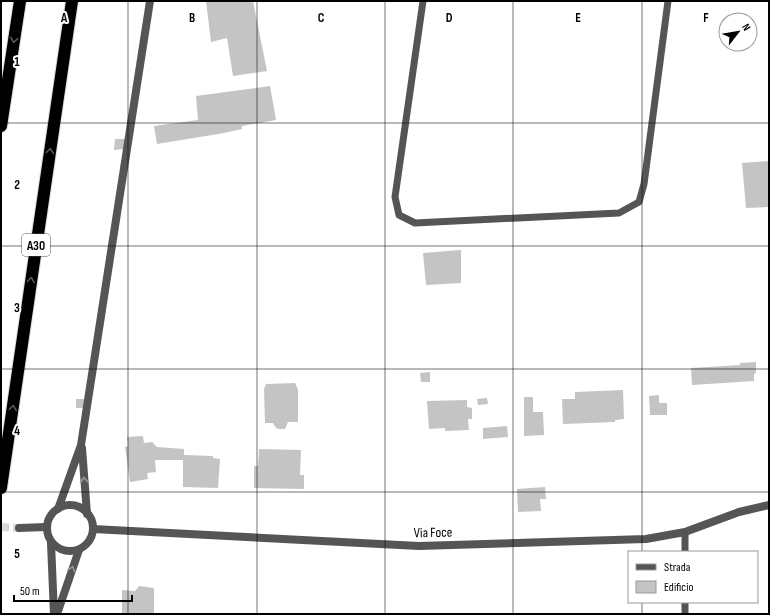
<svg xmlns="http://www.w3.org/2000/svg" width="770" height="615" font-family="'Sofia Sans Condensed',sans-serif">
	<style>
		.building { fill: #c4c4c4 }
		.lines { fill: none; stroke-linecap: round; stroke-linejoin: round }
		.minor-tunnel { stroke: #d9d9d9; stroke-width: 8; stroke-dasharray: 8 4; stroke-linecap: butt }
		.motorway-casing { stroke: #dbdbdb; stroke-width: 14 }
		.service { stroke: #555; stroke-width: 7 }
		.minor { stroke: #555; stroke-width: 8 }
		.motorway { stroke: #000; stroke-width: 12 }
		.oneway { stroke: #595959 }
		.oneway2 { stroke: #999 }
		.grid { fill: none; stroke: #000; stroke-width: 1; stroke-opacity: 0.55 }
		.labels { text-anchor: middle; stroke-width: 4; stroke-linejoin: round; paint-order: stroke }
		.shield { fill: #fff; stroke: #4c4c4c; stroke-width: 1 }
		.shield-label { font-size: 13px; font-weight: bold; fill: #000 }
		.street-label { font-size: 14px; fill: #000; stroke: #fff }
		.grid-label { font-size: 13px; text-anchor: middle; font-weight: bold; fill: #000; stroke: #fff; stroke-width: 4; stroke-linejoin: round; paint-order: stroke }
	</style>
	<rect width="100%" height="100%" fill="#fff"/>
	<g class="building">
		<path d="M206 1H253L267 71 233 76 227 38 211 42Z"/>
		<path d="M270 86 276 120 242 126V129L224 133 157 144 154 126 198 120 196 96Z"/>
		<path d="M115 139H125L124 149 114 150Z"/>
		<path d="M769 161V207L746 208 742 163Z"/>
		<path d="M461 250V283L426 285 423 253Z"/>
		<path d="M756 362V373L754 374V381L692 385 691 368 740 365V363Z"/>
		<path d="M430 372V382H421L420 373Z"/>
		<path d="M295 383 298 390V422H288L285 429H279L276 428 273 423H265L264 389 266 384Z"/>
		<path d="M623 390 624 419 615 420V422L563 424 562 399H575V392Z"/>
		<path d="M659 395V403H667V415H650L649 396Z"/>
		<path d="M524 397H533V412H543L544 435 524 436Z"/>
		<path d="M487 398 488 404 478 405 477 399Z"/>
		<rect x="76" y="399" width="8" height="9"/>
		<path d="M467 400V407L472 408V419H468L469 430 445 431V428L429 429 427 401Z"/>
		<path d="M507 426 508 437 483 439V428Z"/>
		<path d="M143 436 144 443 152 442 157 447 184 449V455L213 456V458L220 459 218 488 183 487V460H155L156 472 147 473 148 479 130 482 125 447 128 446 127 437Z"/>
		<path d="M259 449 301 450 300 475H304V489L254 488V466H258Z"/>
		<path d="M545 487 546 499H540L541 511 518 512 517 489Z"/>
		<path d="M139 586 154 588V614H122V590L135 591Z"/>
	</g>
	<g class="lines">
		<path class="minor-tunnel" d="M1 527 19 528"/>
		<g class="motorway-casing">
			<g id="motorway">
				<path d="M1 126 20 1"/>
				<path d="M1 488 72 1"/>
			</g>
		</g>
		<g class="service">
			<path d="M423 1 395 197 399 215 415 223 619 213 639 202 644 184 668 1"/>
			<path d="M685 552V532"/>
			<path d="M685 614V602"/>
		</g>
		<g class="minor">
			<path d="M82 448 87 514"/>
			<circle cx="70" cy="528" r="23"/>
			<path d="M58 509 81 445 150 1"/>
			<path d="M19 528 46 527"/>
			<path d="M93 529 419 546 646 539 685 532 739 512 769 505"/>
			<path d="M51 543 54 614"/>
			<path d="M57 614 79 550"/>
		</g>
		<use href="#motorway" class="motorway"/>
	</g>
	<defs><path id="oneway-chevron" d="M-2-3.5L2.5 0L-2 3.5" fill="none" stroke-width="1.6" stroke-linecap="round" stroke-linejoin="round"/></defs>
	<g class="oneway">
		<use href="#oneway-chevron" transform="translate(14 40) rotate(99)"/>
		<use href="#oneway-chevron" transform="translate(50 151) rotate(-82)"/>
		<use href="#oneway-chevron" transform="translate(31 280) rotate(-82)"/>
		<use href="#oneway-chevron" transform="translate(13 408) rotate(-82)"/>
	</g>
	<g class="oneway2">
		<use href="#oneway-chevron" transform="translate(84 480) rotate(-95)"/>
		<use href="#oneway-chevron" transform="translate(72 569) rotate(-71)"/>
	</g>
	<path class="grid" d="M128 1V614M257 1V614M385 1V614M513 1V614M642 1V552M1 123H769M1 246H769M1 369H769M1 492H769M642 602V614"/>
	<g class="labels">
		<rect class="shield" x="22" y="234" width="28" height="22" rx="3"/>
		<g class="shield-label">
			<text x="36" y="250">A30</text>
		</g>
		<g class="street-label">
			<text transform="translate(433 532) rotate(-1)" y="5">Via Foce</text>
		</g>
	</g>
	<g class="grid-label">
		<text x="64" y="22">A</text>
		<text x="192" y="22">B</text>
		<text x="321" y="22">C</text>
		<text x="449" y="22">D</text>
		<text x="578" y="22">E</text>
		<text x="706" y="22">F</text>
		<text x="17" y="66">1</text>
		<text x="17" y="189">2</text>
		<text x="17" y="312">3</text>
		<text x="17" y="435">4</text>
		<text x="17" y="558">5</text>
	</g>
	<rect width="770" height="615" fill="none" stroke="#000000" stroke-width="4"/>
	<rect x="628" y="551" width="130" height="52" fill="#ffffff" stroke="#999999"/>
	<rect x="636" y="564" width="20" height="6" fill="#555555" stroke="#999999"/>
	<text x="664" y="571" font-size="12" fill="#000000">Strada</text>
	<rect x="636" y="581" width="20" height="12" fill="#c4c4c4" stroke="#999999"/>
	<text x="664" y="591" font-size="12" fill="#000000">Edificio</text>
	<g transform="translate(738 32) rotate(59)"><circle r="19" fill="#ffffff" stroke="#999999"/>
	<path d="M0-3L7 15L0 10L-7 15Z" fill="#000000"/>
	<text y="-6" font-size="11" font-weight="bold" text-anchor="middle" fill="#000000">N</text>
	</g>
	<path d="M14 595v6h118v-6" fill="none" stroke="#000000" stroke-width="2"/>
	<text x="20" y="595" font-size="12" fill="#000000" stroke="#ffffff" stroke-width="3" paint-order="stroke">50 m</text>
</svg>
